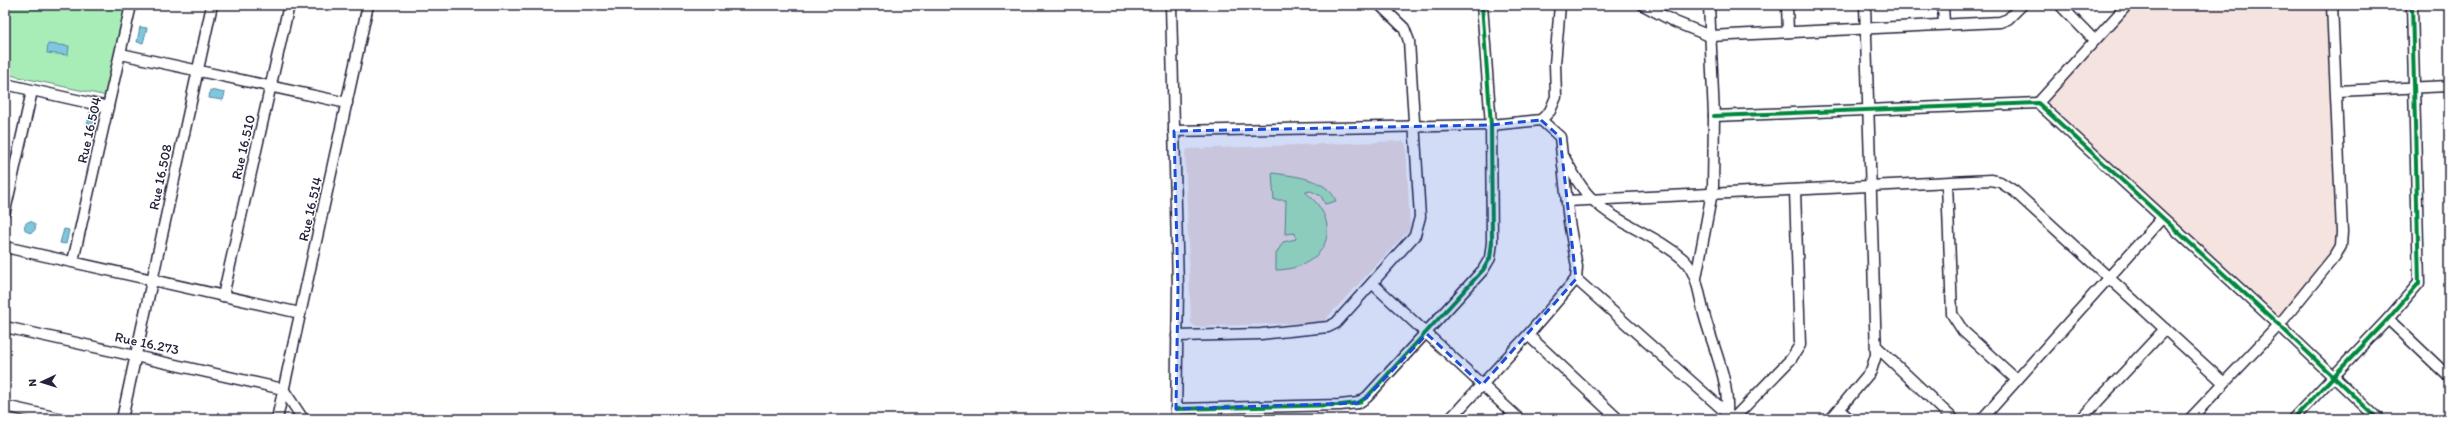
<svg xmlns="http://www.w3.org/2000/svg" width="2454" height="424" font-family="Itim,sans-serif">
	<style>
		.built { fill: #f4e3df }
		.green { fill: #a8ecb7; stroke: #658779 }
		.water { fill: #7ec8df; stroke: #59869d }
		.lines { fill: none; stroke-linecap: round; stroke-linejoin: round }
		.minor-casing { stroke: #22223b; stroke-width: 13 }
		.minor { stroke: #fff; stroke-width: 10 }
		.cycleway-casing { stroke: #fff; stroke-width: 6 }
		.cycleway { stroke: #00873e; stroke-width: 4 }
		.marked { fill: #1d4ed8; fill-opacity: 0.2; stroke: #1d4ed8; stroke-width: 3; stroke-dasharray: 8 5; stroke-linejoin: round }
		.labels { text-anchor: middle; stroke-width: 3; stroke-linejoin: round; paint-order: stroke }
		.street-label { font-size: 14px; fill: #22223b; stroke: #fff }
	</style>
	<rect width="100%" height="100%" fill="#fff"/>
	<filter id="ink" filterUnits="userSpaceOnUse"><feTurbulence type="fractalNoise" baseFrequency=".025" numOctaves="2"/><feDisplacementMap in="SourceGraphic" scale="8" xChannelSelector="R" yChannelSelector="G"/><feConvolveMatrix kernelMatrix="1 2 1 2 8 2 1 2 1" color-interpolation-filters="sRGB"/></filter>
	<g filter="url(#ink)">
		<g class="built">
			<path d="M2133 5H2337L2347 252 2279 324 2043 103Z"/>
			<path d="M1403 141 1406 144 1410 229 1323 322 1196 327 1191 323 1185 153 1188 149Z"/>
		</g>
		<g class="green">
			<path d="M5 5H103L125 10 107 96 5 74Z"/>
			<path d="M1272 173C1294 176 1327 178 1336 201L1325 204 1321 196 1311 191 1305 192C1346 224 1327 269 1276 270V254L1283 242 1296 239 1295 233 1285 234 1286 200H1274Z"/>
		</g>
		<g class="water">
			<path d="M140 27 147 28 143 43 137 42Z"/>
			<path d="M48 44 69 46 68 55 47 53Z"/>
			<path d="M210 90 225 93 223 100 209 98Z"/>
			<path d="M90 112 96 113 93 127 87 126Z"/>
			<circle cx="30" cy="227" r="5.5"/>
			<path d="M64 229 69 230 66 244 60 243Z"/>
		</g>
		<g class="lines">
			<g class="minor-casing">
				<g id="minor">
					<path d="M1171 5 1178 288 1176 419"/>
					<path d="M1643 5 1675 22 1710 36 2000 22 2008 19 2022 5"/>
					<path d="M1787 5 1788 32"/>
					<path d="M1943 5 1944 24"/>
					<path d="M2060 5 2094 40"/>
					<path d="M121 54 347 103"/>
					<path d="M5 84 108 107"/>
					<path d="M2337 91 2449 86"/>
					<path d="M2038 103 2127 5"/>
					<path d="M1714 116 2038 103 2279 325 2378 419"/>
					<path d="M1174 131 1491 125 1541 120 1550 111 1556 97 1555 64 1560 5"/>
					<path d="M1565 159C1573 173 1580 188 1592 199 1618 225 1655 234 1683 259 1698 273 1699 295 1704 314 1713 348 1729 378 1727 414"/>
					<path d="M1947 183 1952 314 1963 331 2017 380"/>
					<path d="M1567 201 1991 180 2000 182 2014 191 2224 383"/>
					<path d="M5 211 32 91"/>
					<path d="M5 247 300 313"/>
					<path d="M73 261 131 5"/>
					<path d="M1696 278 1713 187 1714 116 1709 5"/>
					<path d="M1576 279 1730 416"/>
					<path d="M1373 284 1519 419"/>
					<path d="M223 296 289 5"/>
					<path d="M2388 319 2449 377"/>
					<path d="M5 327 283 389 303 419"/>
					<path d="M1528 335 1618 419"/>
					<path d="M1177 336 1261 334 1328 327 1336 323 1415 235 1420 217 1409 41 1404 28 1380 5"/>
					<path d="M1877 347 1953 419"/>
					<path d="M5 406 63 419"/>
					<path d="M1176 409 1340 405 1358 403 1367 397 1483 270 1490 258 1492 242 1491 125 1482 5"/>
					<path d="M1839 410 1850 419"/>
					<path d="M122 419 212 5"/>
					<path d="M277 419 368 5"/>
					<path d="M1450 419 1528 335 1576 279 1577 267 1569 222 1560 137 1541 120"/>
					<path d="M1733 419 1791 359 1800 345 1795 190"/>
					<path d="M1831 419 1871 371 1876 355 1865 5"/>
					<path d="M1982 419 2162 218"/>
					<path d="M2081 419 2165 329"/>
					<path d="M2190 419 2279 325 2335 256 2341 246 2342 232 2332 5"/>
					<path d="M2293 419 2388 319 2419 283 2412 5"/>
				</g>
			</g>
			<use href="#minor" class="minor"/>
			<g class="cycleway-casing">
				<g id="cycleway">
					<path d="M1714 116 2038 103 2279 325 2378 419"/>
					<path d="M1176 409 1340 405 1358 403 1367 397 1483 270 1490 258 1492 242 1491 125 1482 5"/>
					<path d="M2293 419 2388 319 2419 283 2412 5"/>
				</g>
			</g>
			<use href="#cycleway" class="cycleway"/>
		</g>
	</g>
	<path class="marked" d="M1541 120 1560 137 1576 279 1482 385 1427 334 1367 397 1358 403 1176 409 1178 288 1174 131 1491 125Z"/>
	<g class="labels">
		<g class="street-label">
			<text transform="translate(89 130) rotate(-77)" y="5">Rue 16.504</text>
			<text transform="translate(243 147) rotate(-77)" y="5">Rue 16.510</text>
			<text transform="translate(160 177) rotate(-78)" y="5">Rue 16.508</text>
			<text transform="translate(310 209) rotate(-77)" y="5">Rue 16.514</text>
			<text transform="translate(147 343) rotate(12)" y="5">Rue 16.273</text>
		</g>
	</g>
	<rect width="2454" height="424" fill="none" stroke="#fff" stroke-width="20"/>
	<rect x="10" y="10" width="2434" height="404" fill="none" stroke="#22223b" stroke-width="1.5" filter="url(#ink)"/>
	<g transform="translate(42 382) rotate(266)" stroke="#ffffff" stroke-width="3" paint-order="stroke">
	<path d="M0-3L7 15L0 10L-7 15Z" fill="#22223b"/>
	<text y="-6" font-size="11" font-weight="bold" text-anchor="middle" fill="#22223b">N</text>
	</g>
</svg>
